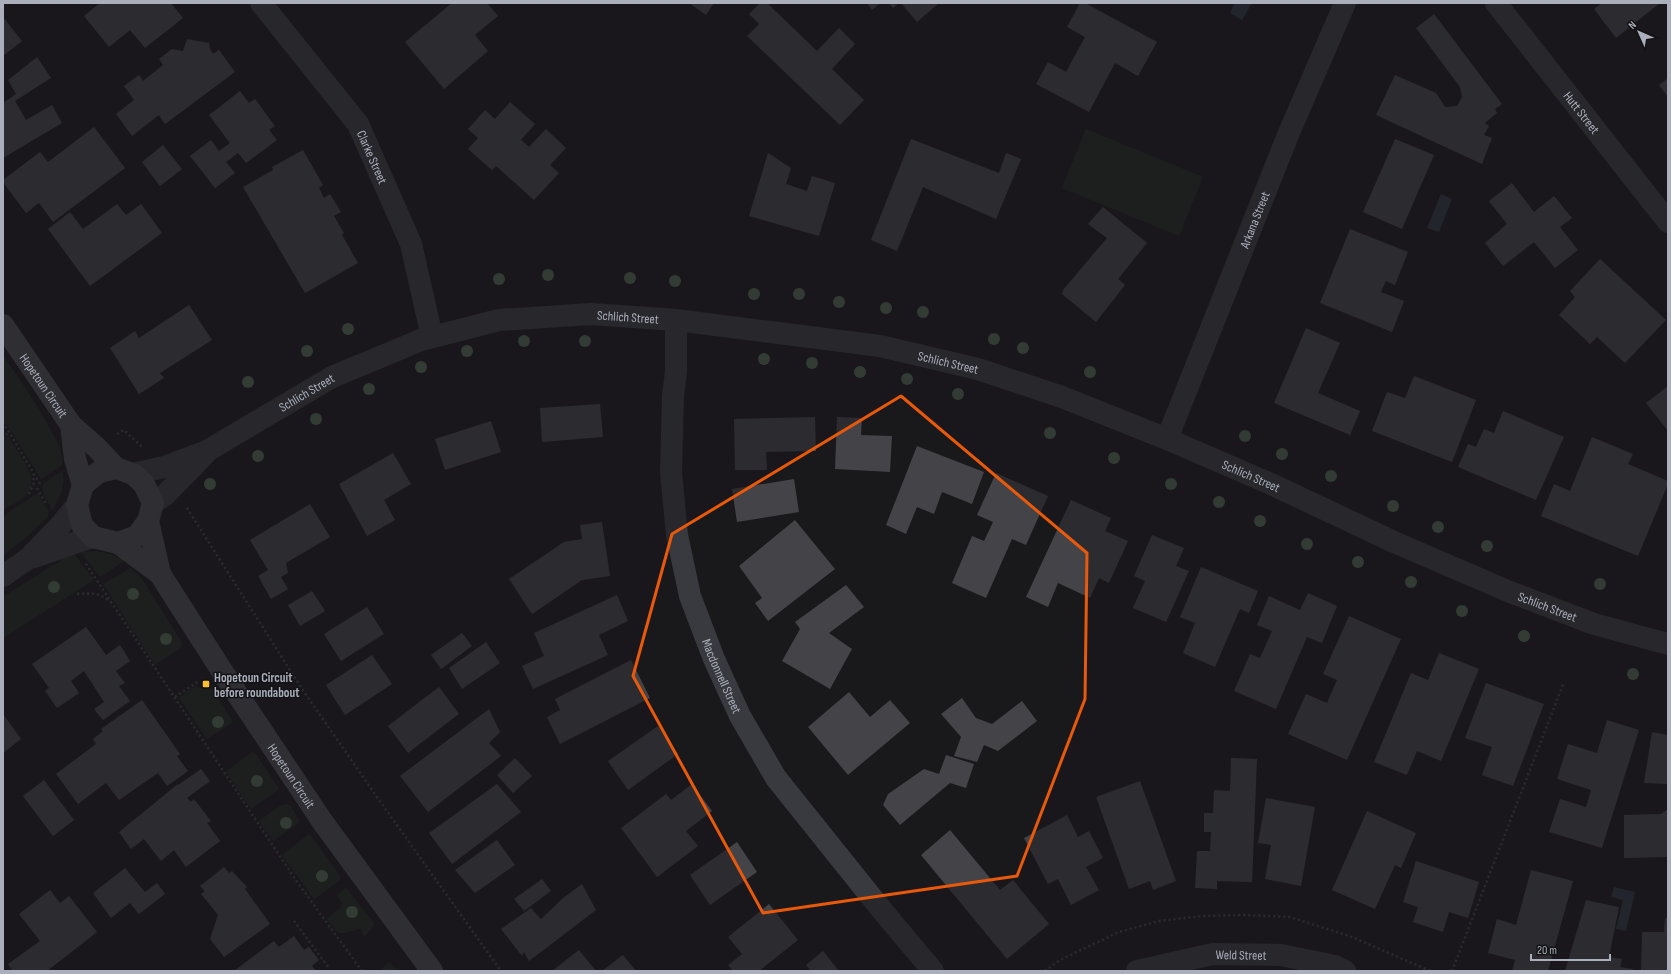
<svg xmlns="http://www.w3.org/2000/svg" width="1671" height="974" font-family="'Sofia Sans Condensed',sans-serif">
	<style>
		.green { fill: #202922 }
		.water { fill: #2e3740 }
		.building { fill: #434348 }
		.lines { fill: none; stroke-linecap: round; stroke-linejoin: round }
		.path { stroke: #3f4147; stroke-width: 2.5; stroke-dasharray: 2 3; stroke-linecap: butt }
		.minor { stroke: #393a40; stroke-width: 22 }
		.tertiary { stroke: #393a40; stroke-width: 22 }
		.secondary { stroke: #474950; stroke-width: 22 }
		.tree { fill: #526655 }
		.marked { fill: none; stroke: #e8590c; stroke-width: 3; stroke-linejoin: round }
		.poi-dot { fill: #f9c032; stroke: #131316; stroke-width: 1.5 }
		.labels { text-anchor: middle; stroke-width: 3; stroke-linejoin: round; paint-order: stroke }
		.street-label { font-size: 13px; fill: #aaafbb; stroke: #131316 }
		.poi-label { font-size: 13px; font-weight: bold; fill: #aaafbb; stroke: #131316; text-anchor: start }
	</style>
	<rect width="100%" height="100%" fill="#19181b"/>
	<g class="green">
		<path d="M1086 129 1203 177 1179 236 1062 188Z"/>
		<path d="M3 357 5 358C17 376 68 447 62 465L41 479 3 418Z"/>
		<path d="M8 436C16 450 39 477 29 492 23 500 11 505 3 510V443Z"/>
		<path d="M62 471C67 480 59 501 52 510L42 491 43 484Z"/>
		<path d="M38 493 49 513 48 517 24 539 3 555V516Z"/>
		<path d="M96 551 110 554 123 560V562L100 577 81 552Z"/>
		<path d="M75 555 94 580 3 638V597L66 557Z"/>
		<path d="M131 568 142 579 182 643V647L155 665 103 584Z"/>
		<path d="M195 686 205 690 210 686 233 722 207 739 179 698Z"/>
		<path d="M252 752 256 754 279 789 251 809 226 772Z"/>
		<path d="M287 804 291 806 300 822 273 841 259 821 280 806Z"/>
		<path d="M309 834 311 836 340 876V880L314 899 282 855Z"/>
		<path d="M346 888 374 923 373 927 364 937 361 929H359L345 933H338L327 919 340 908 342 903 337 895Z"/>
		<path d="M390 962 397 971H379Z"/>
	</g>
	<g class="water">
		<path d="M1235 3H1252L1242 20 1230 13Z"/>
		<path d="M1441 194 1452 199 1439 232 1427 228Z"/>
		<path d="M1614 887 1635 892 1626 931 1616 929 1623 900 1611 897Z"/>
	</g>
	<g class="building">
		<path d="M100 3H171L183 18 145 48 130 30 109 47 84 16Z"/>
		<path d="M452 3H487L498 16 475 35 488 51 444 89 405 42Z"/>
		<path d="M689 3H714L706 15Z"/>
		<path d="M760 3H767L817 51 839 28 855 44 832 69 864 100 840 125 747 36 759 24 749 14Z"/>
		<path d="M867 3H880L872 10Z"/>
		<path d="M889 3H899L893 8Z"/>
		<path d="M901 3H939L917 22Z"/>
		<path d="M1080 3H1085L1157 42 1138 76 1115 63 1089 112 1036 84 1048 62 1066 72 1085 37 1067 27Z"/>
		<path d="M1602 3H1660L1616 38 1594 9Z"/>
		<path d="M1434 14 1502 104 1495 109 1497 113 1485 123 1489 126 1484 135 1492 138 1482 164 1376 115 1395 75 1436 93 1445 107 1457 106 1462 97 1460 87 1416 28Z"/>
		<path d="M3 17 22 41 3 56Z"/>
		<path d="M187 39 209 43 210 49 213 54 219 50 235 72 165 124 159 115 132 136 116 114 134 100 124 86 139 75 143 81 163 65 159 59 172 49 183 51Z"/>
		<path d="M37 57 51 78 15 101 26 120 52 105 62 123 3 158V103L16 94 8 80Z"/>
		<path d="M1668 78V97L1659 85Z"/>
		<path d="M240 91 249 103 255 99 275 126 269 130 277 140 246 163 238 153 226 162 235 173 215 188 190 156 211 140 219 151 230 143 209 115Z"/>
		<path d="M510 102 535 124 521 140 529 147 546 129 566 148 550 165 559 173 534 200 496 166 492 170 468 149 478 138 468 129 485 110 495 119Z"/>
		<path d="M94 127 125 168 53 222 39 203 26 213 3 182V180L40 152 48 162Z"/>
		<path d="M911 139 999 173 1006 153 1021 159 996 219 923 187 897 251 871 240Z"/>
		<path d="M1395 139 1434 155 1402 229 1363 212Z"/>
		<path d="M163 145 182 169 160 186 142 162Z"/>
		<path d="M303 150 323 185 319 188 324 198 330 194 341 212 334 216 344 233 342 235 358 263 305 293 243 187 273 170 272 167Z"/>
		<path d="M768 153 791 168 786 184 807 191 812 176 835 183 819 236 749 216Z"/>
		<path d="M1512 183 1534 212 1554 196 1572 218 1560 227 1578 250 1555 268 1534 242 1503 266 1485 243 1507 224 1489 201Z"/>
		<path d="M117 204 126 215 141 204 162 233 90 286 48 229 70 212 83 229Z"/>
		<path d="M1103 207 1147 243 1118 279 1125 285 1096 322 1062 294 1063 290 1107 238 1088 224Z"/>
		<path d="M1350 229 1408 252 1395 285 1386 281 1381 292 1404 301 1392 332 1320 303Z"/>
		<path d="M1600 259 1666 320 1625 363 1597 337 1590 344 1559 315 1575 297 1570 291Z"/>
		<path d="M189 305 212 340 160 373 164 378 139 394 110 348 135 331 139 338Z"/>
		<path d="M1306 328 1340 343 1318 393 1360 411 1350 435 1274 403Z"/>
		<path d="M1414 376 1476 400 1452 462 1372 431 1387 392 1405 398Z"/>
		<path d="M1668 386V431L1646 403Z"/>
		<path d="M600 404 603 437 542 442 540 408Z"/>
		<path d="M1503 411 1564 437 1536 500 1458 467 1468 444 1476 447 1484 429 1494 433Z"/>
		<path d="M815 417 816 451 766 452 767 470H735L734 419Z"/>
		<path d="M837 417 862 418 861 435 892 436 890 472 835 469Z"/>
		<path d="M491 421 501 452 445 470 435 439Z"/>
		<path d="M1592 437 1633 454 1628 464 1668 481V484L1638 556 1541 516 1554 484 1570 491Z"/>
		<path d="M917 446 984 472 972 504 942 492 934 514 917 507 906 534 886 525Z"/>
		<path d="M393 453 411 484 384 500 395 520 367 536 339 484Z"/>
		<path d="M996 473 1048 496 1026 545 1012 539 986 598 952 583 972 536 984 541 993 522 977 515Z"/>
		<path d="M794 479 799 512 737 522 732 489Z"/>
		<path d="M1071 500 1111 518 1105 531 1128 541 1109 583 1099 578 1090 598 1058 583 1048 607 1026 597Z"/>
		<path d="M310 504 330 537 286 563 288 573 281 577 288 589 271 599 258 576 268 570 250 540Z"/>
		<path d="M795 520 835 569 768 621 755 603 762 598 739 566Z"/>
		<path d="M602 522 610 576 582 580 532 614 509 579 564 542 582 539 580 525Z"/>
		<path d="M1152 535 1184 548 1176 566 1189 571 1166 622 1133 608 1145 581 1134 576Z"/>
		<path d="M1201 567 1258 591 1249 613 1240 609 1215 667 1183 653 1195 623 1180 617Z"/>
		<path d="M846 585 864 607 829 633 852 649 830 689 782 661 800 629 795 622Z"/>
		<path d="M312 591 325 611 300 626 288 605Z"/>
		<path d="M1308 593 1337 606 1322 643 1307 637 1276 709 1234 691 1250 654 1260 658 1272 631 1257 625 1269 596 1300 610Z"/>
		<path d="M617 595 628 621 599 635 608 655 533 689 522 666 544 656 534 633Z"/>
		<path d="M367 607 384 634 341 661 324 634Z"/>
		<path d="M1349 616 1401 639 1347 760 1288 734 1306 694 1327 703 1337 680 1323 674Z"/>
		<path d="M86 627 106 655 120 645 130 661 116 671 125 683 119 686 130 701 103 720 94 709 104 702 84 671 71 681 79 693 57 708 45 691 49 688 32 664Z"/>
		<path d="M462 633 472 646 441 669 431 655Z"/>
		<path d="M486 642 500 663 462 689 449 668Z"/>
		<path d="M1439 653 1479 669 1441 761 1417 751 1407 775 1374 762 1411 673 1428 680Z"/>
		<path d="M372 655 392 684 345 715 326 685Z"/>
		<path d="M631 660 650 698 560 744 547 717 560 710 555 699Z"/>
		<path d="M1486 683 1544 704 1513 786 1482 775 1492 747 1465 738Z"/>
		<path d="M439 687 459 714 408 753 388 726Z"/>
		<path d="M849 692 870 717 890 700 910 723 848 775 808 727Z"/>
		<path d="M962 698 976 718 992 724 1022 701 1037 721 998 751 984 745 977 762 954 756 961 737 941 714Z"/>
		<path d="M142 700 180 754 177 756 188 771 167 786 158 773 119 800 106 783 78 804 56 774 96 744 93 739 103 731 101 729Z"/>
		<path d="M489 709 500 732 489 743 501 756 428 812 400 776Z"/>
		<path d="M3 714 21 739 3 753Z"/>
		<path d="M1607 720 1639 730 1602 848 1549 832 1560 799 1586 807 1591 790 1557 779 1568 744 1597 753Z"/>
		<path d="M658 726 678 754 628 790 608 761Z"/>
		<path d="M1652 732 1668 735V784L1644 783Z"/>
		<path d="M946 755 974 764 966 788 950 783 900 825 883 805 888 794 924 769 939 774Z"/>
		<path d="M515 758 532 776 513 793 497 775Z"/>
		<path d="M1231 758 1257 759 1252 882 1217 881V889L1195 888 1197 851H1210L1211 832H1204V813H1213L1214 790 1230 791Z"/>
		<path d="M201 769 210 781 187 798 191 802 194 799 211 821 207 823 220 841 186 867 174 850 161 861 144 839 131 849 119 832 178 784V785Z"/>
		<path d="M44 780 74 820 53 836 23 796Z"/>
		<path d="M1140 781 1176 881 1153 890 1150 881 1129 889 1096 797Z"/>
		<path d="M497 784 521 812 452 864 429 833Z"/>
		<path d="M692 784 712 811 686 831 698 846 657 877 621 828 666 794 671 800Z"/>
		<path d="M1266 798 1315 807 1301 886 1265 879 1271 845 1258 843Z"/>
		<path d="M1668 809V857L1624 858V815L1661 814Z"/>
		<path d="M1367 811 1416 833 1401 868 1395 865 1375 909 1332 890Z"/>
		<path d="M1067 815 1078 837 1089 831 1103 858 1086 867 1099 890 1071 905 1058 879 1048 884 1024 838Z"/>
		<path d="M950 830 1000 890 1013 880 1049 924 1007 959 921 855Z"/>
		<path d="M497 840 515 865 475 893 455 870Z"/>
		<path d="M737 842 757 872 710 905 690 875Z"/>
		<path d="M1416 861 1479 882 1468 918 1449 912 1443 932 1413 922 1418 907 1403 902Z"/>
		<path d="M224 867 229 873 232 871 247 887 245 889 270 924 224 957 210 939 218 915 201 894 205 891 200 886Z"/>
		<path d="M125 868 145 892 157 883 165 894 139 914 130 903 111 918 93 893Z"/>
		<path d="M1531 870 1573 881 1548 971H1512L1515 960 1488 953 1497 919 1516 925Z"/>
		<path d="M542 879 551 891 524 911 514 899Z"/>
		<path d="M582 884 596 910 529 961 524 952 522 956 501 929 531 908 541 919 562 899Z"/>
		<path d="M50 890 60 903 69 896 97 932 47 971H10L12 970 8 964 40 941 19 914Z"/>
		<path d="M1586 900 1619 907 1609 957 1622 959 1620 967 1633 969 1632 971H1565Z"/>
		<path d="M769 904 798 940 759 971H733L728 965 742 954 728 937Z"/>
		<path d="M1665 918H1668V971H1641L1642 932H1664Z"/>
		<path d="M294 936 304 950 309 947 319 960 312 966 316 971H234L274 941 279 947Z"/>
		<path d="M579 950 596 971H552Z"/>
		<path d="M823 951 839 971H811L806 965Z"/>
		<path d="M623 955 636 971H602Z"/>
	</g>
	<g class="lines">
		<g class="path">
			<path d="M3 422 40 484"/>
			<path d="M117 434 124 430 142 447"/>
			<path d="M3 439 9 431"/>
			<path d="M37 488 46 504"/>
			<path d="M29 494 34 483 33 474"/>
			<path d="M187 508 302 689 379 800 501 971"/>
			<path d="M86 564 295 879 362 971"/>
			<path d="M77 594C94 593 98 592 112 603"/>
			<path d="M175 697 199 681"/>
			<path d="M294 921 329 968"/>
			<path d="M1045 971 1060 960 1119 932 1159 921 1203 916 1244 915 1290 917 1352 937 1430 971"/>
			<path d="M1452 971 1564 682"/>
		</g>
		<g class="minor">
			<path id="s1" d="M261 3 358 124 411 244 432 337"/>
			<path id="s2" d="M1496 3 1668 222"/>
			<path id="s3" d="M676 320V372L673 396 671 472 677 535 690 596 714 659 740 716 776 778 881 909 933 971"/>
			<path id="s4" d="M1167 439 1288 135 1345 3"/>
			<path id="s5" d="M1137 971 1213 954 1281 955 1335 966 1345 971"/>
		</g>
		<g class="tertiary">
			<path id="s6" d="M133 474 164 467 207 451 332 377 421 340 499 320 591 314 676 320 880 346 978 369 1062 397 1167 439 1271 484 1394 542 1510 592 1594 624 1668 644"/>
			<path d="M153 503 165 495 204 455"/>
			<path d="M34 557 71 544 93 537"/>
			<path d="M3 576 29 558 59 527 77 505"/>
		</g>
		<g class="secondary">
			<path id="s7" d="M3 325 71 425 96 447 116 468"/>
			<path d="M71 425 75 459 83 485"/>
			<path d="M116 468 133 474 144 484 153 503 148 521 137 536 118 543 93 537 82 525 77 505 83 485 99 472Z"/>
			<path d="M148 521 160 574"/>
			<path id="s8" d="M118 543 160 574 222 671 322 821 432 971"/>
		</g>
	</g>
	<g class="tree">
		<circle cx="548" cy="275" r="6"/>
		<circle cx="630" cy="278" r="6"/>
		<circle cx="499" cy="279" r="6"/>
		<circle cx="675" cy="281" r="6"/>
		<circle cx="754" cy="294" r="6"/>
		<circle cx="799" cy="294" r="6"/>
		<circle cx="839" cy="302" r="6"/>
		<circle cx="886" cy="308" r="6"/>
		<circle cx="923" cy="312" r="6"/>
		<circle cx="348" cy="329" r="6"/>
		<circle cx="994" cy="339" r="6"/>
		<circle cx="524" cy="341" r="6"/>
		<circle cx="585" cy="341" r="6"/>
		<circle cx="1023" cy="348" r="6"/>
		<circle cx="307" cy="351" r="6"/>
		<circle cx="467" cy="351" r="6"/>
		<circle cx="764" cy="359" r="6"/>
		<circle cx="812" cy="363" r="6"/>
		<circle cx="421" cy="367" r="6"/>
		<circle cx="860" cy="372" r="6"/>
		<circle cx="1090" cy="372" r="6"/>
		<circle cx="907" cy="379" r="6"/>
		<circle cx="248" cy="382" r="6"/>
		<circle cx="369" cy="389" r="6"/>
		<circle cx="958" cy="394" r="6"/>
		<circle cx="316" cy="419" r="6"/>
		<circle cx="1050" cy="433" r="6"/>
		<circle cx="1245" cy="436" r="6"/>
		<circle cx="1282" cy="454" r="6"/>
		<circle cx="258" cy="456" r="6"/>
		<circle cx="1114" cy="458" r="6"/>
		<circle cx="1331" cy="476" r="6"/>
		<circle cx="210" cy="484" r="6"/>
		<circle cx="1171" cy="484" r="6"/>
		<circle cx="1219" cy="502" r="6"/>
		<circle cx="1393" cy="506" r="6"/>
		<circle cx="1260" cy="521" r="6"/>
		<circle cx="1438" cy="527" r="6"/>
		<circle cx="1307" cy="544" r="6"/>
		<circle cx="1487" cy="546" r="6"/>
		<circle cx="1358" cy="562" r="6"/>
		<circle cx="1411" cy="582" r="6"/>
		<circle cx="1600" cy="584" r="6"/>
		<circle cx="54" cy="587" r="6"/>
		<circle cx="133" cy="594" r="6"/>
		<circle cx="1462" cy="611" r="6"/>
		<circle cx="1524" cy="636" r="6"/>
		<circle cx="166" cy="639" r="6"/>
		<circle cx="1633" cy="674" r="6"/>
		<circle cx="218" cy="722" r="6"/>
		<circle cx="257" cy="781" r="6"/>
		<circle cx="286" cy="823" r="6"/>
		<circle cx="322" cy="876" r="6"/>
		<circle cx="352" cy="912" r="6"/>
	</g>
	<path d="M0 0H1671V974H0ZM901 396 1087 553 1085 699 1017 876 763 913 633 676 672 534Z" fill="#19181b" fill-opacity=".55" fill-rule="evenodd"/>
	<path class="marked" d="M901 396 1087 553 1085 699 1017 876 763 913 633 676 672 534Z"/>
	<rect class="poi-dot" x="202" y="680" width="8" height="8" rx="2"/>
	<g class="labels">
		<g class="street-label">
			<text dy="5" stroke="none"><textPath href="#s2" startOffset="139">Hutt Street</textPath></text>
			<text dy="5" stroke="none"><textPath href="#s1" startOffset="191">Clarke Street</textPath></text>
			<text dy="5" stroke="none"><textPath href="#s4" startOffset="236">Arkana Street</textPath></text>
			<text dy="5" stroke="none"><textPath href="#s6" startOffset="529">Schlich Street</textPath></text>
			<text dy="5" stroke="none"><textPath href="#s6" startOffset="853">Schlich Street</textPath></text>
			<text dy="5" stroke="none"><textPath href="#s7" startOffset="73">Hopetoun Circuit</textPath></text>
			<text dy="5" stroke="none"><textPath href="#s6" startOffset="193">Schlich Street</textPath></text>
			<text dy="5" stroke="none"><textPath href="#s6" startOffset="1177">Schlich Street</textPath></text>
			<text dy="5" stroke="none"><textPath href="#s6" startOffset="1501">Schlich Street</textPath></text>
			<text dy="5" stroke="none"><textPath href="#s3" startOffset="364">Macdonnell Street</textPath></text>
			<text dy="5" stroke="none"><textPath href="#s8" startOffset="293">Hopetoun Circuit</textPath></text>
			<text dy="5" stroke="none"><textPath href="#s5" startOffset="106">Weld Street</textPath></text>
		</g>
		<g class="poi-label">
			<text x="214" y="682">Hopetoun Circuit<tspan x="214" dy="15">before roundabout</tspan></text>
		</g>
	</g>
	<rect width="1671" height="974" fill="none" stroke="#aaafbb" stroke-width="8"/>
	<g transform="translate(1639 32) rotate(315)" stroke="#131316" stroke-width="3" paint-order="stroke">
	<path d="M0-3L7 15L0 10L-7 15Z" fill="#aaafbb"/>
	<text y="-6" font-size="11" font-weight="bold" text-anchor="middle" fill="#aaafbb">N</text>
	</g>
	<path d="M1531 954v6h79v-6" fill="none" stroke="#aaafbb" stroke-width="2"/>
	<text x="1537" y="954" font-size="12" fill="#aaafbb" stroke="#131316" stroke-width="3" paint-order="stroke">20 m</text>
</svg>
